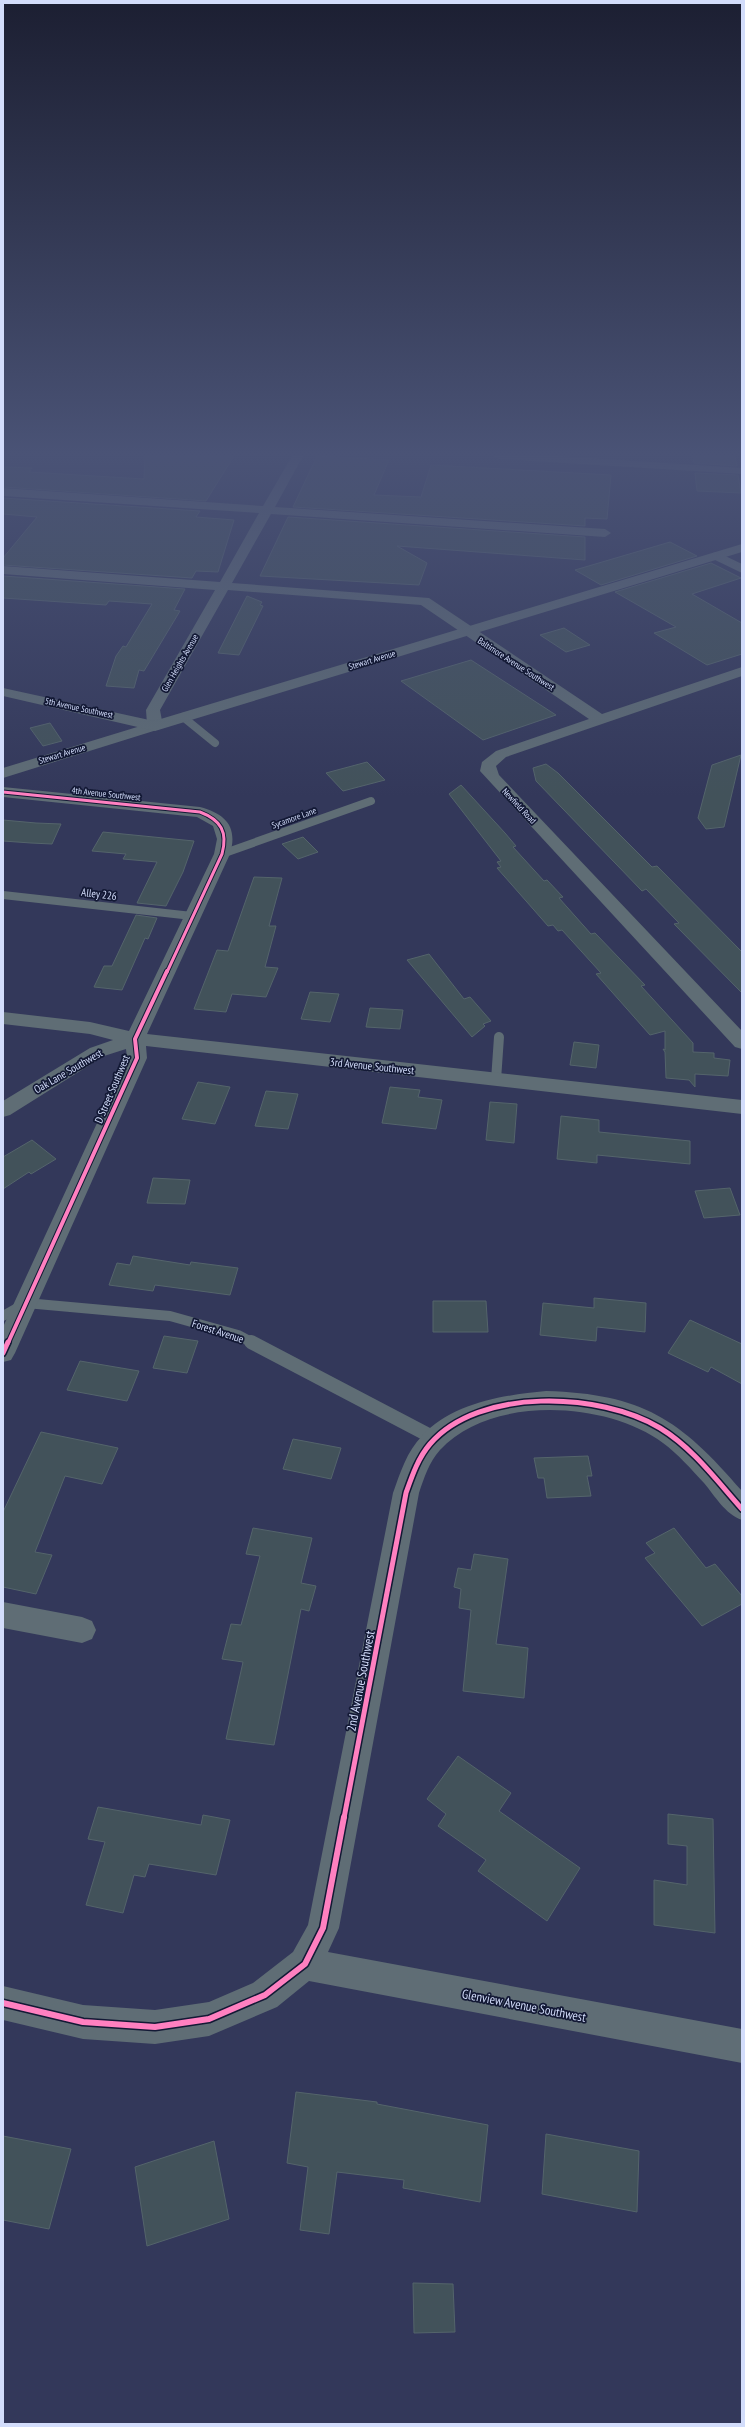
<svg xmlns="http://www.w3.org/2000/svg" width="745" height="2427" font-family="'PT Sans Narrow',sans-serif">
	<style>
		.building { fill: #42525a; stroke: #54646b }
		.lines { fill: none; stroke-linecap: round; stroke-linejoin: round }
		.service-far2 { stroke: #5f6d75; stroke-width: 8 }
		.service-far1 { stroke: #5f6d75; stroke-width: 10 }
		.service { stroke: #5f6d75; stroke-width: 14 }
		.minor { fill: #5f6d75; fill-rule: evenodd }
		.tertiary { fill: #5f6d75; fill-rule: evenodd }
		.cycleway-far3-casing { stroke: #131935; stroke-width: 5 }
		.cycleway-far2-casing { stroke: #131935; stroke-width: 6 }
		.cycleway-far1-casing { stroke: #131935; stroke-width: 8 }
		.cycleway-casing { stroke: #131935; stroke-width: 9 }
		.cycleway-far3 { stroke: #ff80c0; stroke-width: 3 }
		.cycleway-far2 { stroke: #ff80c0; stroke-width: 4 }
		.cycleway-far1 { stroke: #ff80c0; stroke-width: 5 }
		.cycleway { stroke: #ff80c0; stroke-width: 6 }
		.labels { text-anchor: middle; stroke-width: 3.5; stroke-linejoin: round; paint-order: stroke }
		.far-street-label { font-size: 9px; fill: #d3ddfb; stroke: #131935 }
		.street-label { font-size: 11px; fill: #d3ddfb; stroke: #131935 }
		.near-street-label { font-size: 13px; fill: #d3ddfb; stroke: #131935 }
	</style>
	<rect width="100%" height="100%" fill="#33385a"/>
	<g class="building">
		<path d="M145 456H234L206 501 3 487V467L32 468 29 472 144 479Z"/>
		<path d="M317 456 389 460 374 495 421 497 431 465 611 475 607 519 585 518V526L293 507Z"/>
		<path d="M693 456H735L737 466 694 463Z"/>
		<path d="M695 473 738 475 741 493 697 491Z"/>
		<path d="M3 498 200 511 196 517 234 520 218 572 196 571 192 578 3 565V558L37 517 3 514Z"/>
		<path d="M288 517 585 537V560L397 546 427 563 419 585 260 576Z"/>
		<path d="M670 542 697 556 601 585 575 570Z"/>
		<path d="M711 563 741 578 692 594 742 623V654L707 665 654 633 676 627 615 592Z"/>
		<path d="M3 576 185 589 174 610 180 611 144 671 139 670 134 688 106 686 116 656 123 646 126 647 152 604 109 601 106 605 3 598Z"/>
		<path d="M247 596 262 602 260 605 263 606 239 655 218 653Z"/>
		<path d="M564 628 590 645 566 652 540 635Z"/>
		<path d="M471 660 556 715 483 740 401 681Z"/>
		<path d="M50 723 62 741 43 746 30 728Z"/>
		<path d="M741 755 724 827 706 829 698 818 712 765Z"/>
		<path d="M367 762 385 780 343 791 326 773Z"/>
		<path d="M546 764 558 773 652 867 657 866 742 952V993L674 924 679 923 646 889 642 891 536 781 533 768Z"/>
		<path d="M461 785 505 833 516 846 513 847 544 881 547 880 563 897 559 898 591 934 595 933 645 985 641 986 693 1043V1052L714 1053V1058L730 1060 728 1076 695 1074V1087L689 1080 666 1078 665 1052 663 1049 665 1050V1031L650 1035 596 974 601 973 562 930 558 931 553 925 548 926 497 868 501 867 497 862 501 861 449 794Z"/>
		<path d="M3 820 36 823 61 824 52 844 31 843 3 841Z"/>
		<path d="M103 832 194 841 183 872 166 906 137 903 157 862 123 859 126 854 92 851Z"/>
		<path d="M303 837 318 852 298 859 282 844Z"/>
		<path d="M254 877 282 878 269 926H276L265 967 278 968 266 997 232 994 226 1012 194 1009 217 950 228 951Z"/>
		<path d="M136 915 157 918 148 939 145 938 122 990 94 987 104 966H112Z"/>
		<path d="M429 954 464 999 470 997 491 1021 483 1024 485 1026 472 1037 407 960Z"/>
		<path d="M310 992 339 994 330 1022 301 1019Z"/>
		<path d="M370 1008 403 1010 400 1029 366 1027Z"/>
		<path d="M574 1042 599 1045 596 1068 570 1065Z"/>
		<path d="M198 1082 230 1087 215 1124 182 1119Z"/>
		<path d="M390 1087 420 1090 418 1097 442 1100 436 1129 382 1123Z"/>
		<path d="M266 1091 298 1094 288 1129 255 1126Z"/>
		<path d="M490 1102 517 1104 514 1143 486 1140Z"/>
		<path d="M561 1116 599 1120V1132L690 1141V1164L597 1155V1163L557 1159Z"/>
		<path d="M32 1140 56 1159 31 1174 29 1172 3 1189V1157Z"/>
		<path d="M153 1178 190 1180 185 1204 147 1203Z"/>
		<path d="M730 1188 740 1215 704 1218 695 1191Z"/>
		<path d="M133 1256 190 1265 191 1262 238 1268 230 1295 155 1285 153 1291 109 1285 117 1263 130 1265Z"/>
		<path d="M594 1298 646 1303 645 1332 597 1327 596 1341 540 1335 543 1303 594 1308Z"/>
		<path d="M433 1301H486L488 1332H433Z"/>
		<path d="M690 1320 742 1344V1384L711 1367 708 1372 668 1353Z"/>
		<path d="M164 1336 198 1341 187 1373 153 1368Z"/>
		<path d="M80 1361 139 1371 127 1401 67 1390Z"/>
		<path d="M41 1432 118 1448 102 1484 65 1476 35 1552 52 1555 36 1594 3 1587V1512Z"/>
		<path d="M293 1439 341 1448 331 1479 283 1469Z"/>
		<path d="M588 1456 592 1476H587L591 1496 547 1498 544 1478H538L534 1458Z"/>
		<path d="M253 1528 312 1538 301 1583 316 1586 309 1611 301 1609 274 1745 226 1739 243 1662 222 1659 231 1624 241 1625 260 1556 246 1554Z"/>
		<path d="M674 1528 706 1568 715 1564 742 1596V1604L702 1626 645 1558 655 1553 646 1543Z"/>
		<path d="M474 1554 508 1559 496 1644 528 1648 524 1698 463 1691 471 1610 459 1608 461 1589 454 1587 458 1568 471 1570Z"/>
		<path d="M458 1756 511 1793 499 1811 580 1868 547 1921 478 1871 486 1860 438 1826 446 1814 427 1799Z"/>
		<path d="M98 1807 201 1825 203 1815 230 1820 216 1875 149 1864 145 1877 134 1875 123 1913 86 1905 105 1842 88 1839Z"/>
		<path d="M668 1814 713 1819 715 1933 654 1925V1880L687 1885V1846L668 1844Z"/>
		<path d="M296 2092 377 2102V2104L488 2125 480 2202 403 2188 404 2180 337 2172 329 2234 300 2230 308 2167 287 2163Z"/>
		<path d="M546 2134 639 2151 637 2212 542 2194Z"/>
		<path d="M3 2136 71 2149 49 2229 3 2220Z"/>
		<path d="M214 2141 229 2219 147 2246 135 2167Z"/>
		<path d="M413 2283 453 2284 455 2332 414 2333Z"/>
	</g>
	<g class="lines">
		<g class="service-far2">
			<path d="M183 717 215 743"/>
			<path d="M222 854 371 801"/>
			<path d="M3 895 192 916"/>
		</g>
		<g class="service-far1">
			<path d="M496 1080 499 1037"/>
			<path d="M3 1316 26 1303 170 1316 238 1335 253 1343"/>
		</g>
		<path class="service" d="M251 1342 436 1439"/>
		<g class="minor">
			<path d="M292 456H303L275 507 605 529 611 533 605 537 271 514 232 583 429 598 602 714 742 667V676L506 757 496 766 499 775 742 1031V1049L735 1047 480 771 482 762 496 751 589 719 421 605 228 590 160 710 163 726 160 729 3 778V768L147 724 146 710 215 590 3 574V566L220 582 259 513 3 496V488L263 506Z"/>
			<path d="M494 456H559L742 468V474L499 459Z"/>
			<path d="M717 552 742 564V573L713 559 711 556 713 553Z"/>
			<path d="M3 787 200 807C226 814 238 827 230 854L147 1034 742 1100V1114L146 1046 147 1058 15 1353 11 1360 3 1362V1327L127 1058 126 1049 104 1056 10 1115 3 1117V1101L90 1048 113 1040 90 1034 3 1024V1012L90 1022 129 1031 214 854 217 839 213 826 197 817 3 797Z"/>
			<path d="M546 1391C643 1394 680 1419 742 1491V1520C725 1514 715 1496 704 1483 691 1469 678 1454 663 1443 606 1401 491 1395 440 1450 429 1462 424 1478 419 1493L339 1928 328 1952 742 2029V2063L309 1981 277 2007 209 2036 155 2044 83 2039 3 2020V1986L83 2005 155 2010 209 2002 253 1983 293 1952 308 1925 393 1493C400 1473 407 1451 422 1436 452 1403 504 1395 546 1391Z"/>
			<path d="M3 1602 82 1617 92 1621 96 1630 92 1639 82 1643 3 1628Z"/>
		</g>
		<path class="tertiary" d="M742 544V552L155 731 3 696V688L154 721Z"/>
		<g class="cycleway-far3-casing">
			<path id="cycleway-far3" d="M3 792 200 812C221 820 228 832 222 854L167 972"/>
		</g>
		<g class="cycleway-far2-casing">
			<path id="cycleway-far2" d="M8 1343 137 1058 135 1039 167 971"/>
		</g>
		<g class="cycleway-far1-casing">
			<g id="cycleway-far1">
				<path d="M3 1353 8 1342"/>
				<path d="M344 1818 406 1493C412 1476 418 1458 430 1444 479 1387 600 1392 660 1428 693 1448 717 1481 742 1509"/>
			</g>
		</g>
		<g class="cycleway-casing">
			<path id="cycleway" d="M3 2003 83 2022 155 2027 209 2019 265 1995 305 1964 323 1928 344 1817"/>
		</g>
		<use href="#cycleway-far3" class="cycleway-far3"/>
		<use href="#cycleway-far2" class="cycleway-far2"/>
		<use href="#cycleway-far1" class="cycleway-far1"/>
		<use href="#cycleway" class="cycleway"/>
	</g>
	<linearGradient id="sky" x2="0" y2="1"><stop stop-color="#1c1f32"/><stop offset="0.57" stop-color="#4a5376"/><stop offset="1" stop-color="#4a5376" stop-opacity="0"/></linearGradient>
	<rect width="745" height="796" fill="url(#sky)"/>
	<g class="labels">
		<g class="far-street-label">
			<text transform="translate(372 660) rotate(-17)" y="3">Stewart Avenue</text>
			<text transform="translate(180 663) rotate(-60)" y="3">Glen Heights Avenue</text>
			<text transform="translate(516 664) rotate(33)" y="3">Baltimore Avenue Southwest</text>
			<text transform="translate(79 708) rotate(12)" y="3">5th Avenue Southwest</text>
			<text transform="translate(62 754) rotate(-17)" y="3">Stewart Avenue</text>
			<text transform="translate(106 794) rotate(6)" y="3">4th Avenue Southwest</text>
			<text transform="translate(519 806) rotate(47)" y="3">Newfield Road</text>
			<text transform="translate(294 818) rotate(-20)" y="3">Sycamore Lane</text>
		</g>
		<g class="street-label">
			<text transform="translate(99 894) rotate(7)" y="4">Alley 226</text>
			<text transform="translate(372 1066) rotate(6)" y="4">3rd Avenue Southwest</text>
			<text transform="translate(68 1071) rotate(-30)" y="4">Oak Lane Southwest</text>
			<text transform="translate(112 1089) rotate(-67)" y="4">D Street Southwest</text>
			<text transform="translate(218 1331) rotate(18)" y="4">Forest Avenue</text>
		</g>
		<g class="near-street-label">
			<text transform="translate(360 1681) rotate(-79)" y="5">2nd Avenue Southwest</text>
			<text transform="translate(524 2005) rotate(11)" y="5">Glenview Avenue Southwest</text>
		</g>
	</g>
	<rect width="745" height="2427" fill="none" stroke="#d3ddfb" stroke-width="8"/>
</svg>
